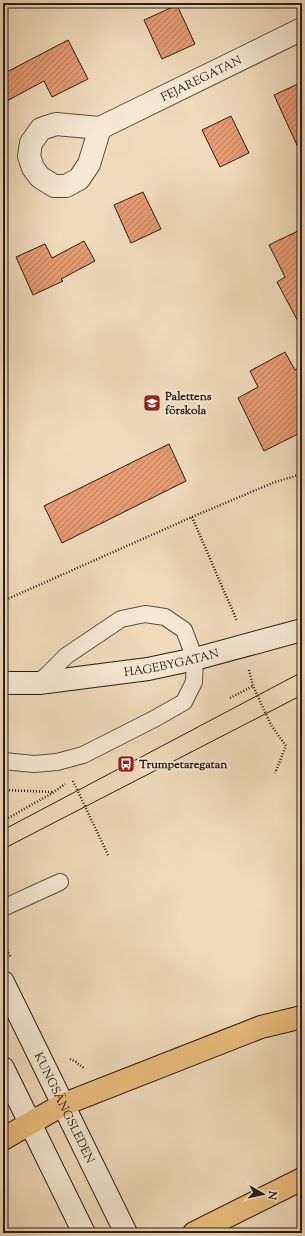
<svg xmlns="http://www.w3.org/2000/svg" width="305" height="1236" font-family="'Sorts Mill Goudy',serif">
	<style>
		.building { fill: url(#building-hatch); stroke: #2a1e16 }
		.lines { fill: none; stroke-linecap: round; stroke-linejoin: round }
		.lane-casing { stroke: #5c4d3f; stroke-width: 18 }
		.street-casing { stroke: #5c4d3f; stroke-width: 24 }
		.secondary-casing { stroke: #2a1e16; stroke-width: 24 }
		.highway-casing { stroke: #2a1e16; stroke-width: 24 }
		.path { stroke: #2a1e16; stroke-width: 2.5; stroke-dasharray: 1 2; stroke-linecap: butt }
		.lane { stroke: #f6e8d3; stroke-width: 16 }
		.street { stroke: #f6e8d3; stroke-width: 22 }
		.secondary { stroke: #f6e8d3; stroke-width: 22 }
		.highway { stroke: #e8be7e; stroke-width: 22 }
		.tram { stroke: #2a1e16; stroke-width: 1 }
		.labels { text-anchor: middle; stroke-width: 4; stroke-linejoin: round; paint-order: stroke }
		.street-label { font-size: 12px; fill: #2a1e16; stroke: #f6e8d3 }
		.poi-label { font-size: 12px; font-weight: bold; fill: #2a1e16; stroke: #f6e8d3; text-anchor: start }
	</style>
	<defs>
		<pattern id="building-hatch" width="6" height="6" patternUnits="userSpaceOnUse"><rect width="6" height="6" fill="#e39c74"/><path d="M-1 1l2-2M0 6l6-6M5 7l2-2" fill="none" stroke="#b87f5e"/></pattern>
	</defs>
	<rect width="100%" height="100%" fill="#f1dbbb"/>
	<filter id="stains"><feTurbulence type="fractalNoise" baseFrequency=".005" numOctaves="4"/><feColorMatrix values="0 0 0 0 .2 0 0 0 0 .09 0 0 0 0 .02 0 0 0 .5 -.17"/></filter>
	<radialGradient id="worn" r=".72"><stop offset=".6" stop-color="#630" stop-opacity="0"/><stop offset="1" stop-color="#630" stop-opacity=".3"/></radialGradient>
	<g class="building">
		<path d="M177 5 195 44 162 59 144 20Z"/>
		<path d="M68 40 88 79 52 97 44 81 3 103V74Z"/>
		<path d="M302 82V156L274 95Z"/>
		<path d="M231 116 249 153 220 167 202 130Z"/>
		<path d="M143 192 161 229 131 243 114 205Z"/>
		<path d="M302 229V329L277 282 285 277 269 245Z"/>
		<path d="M84 241 95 261 61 279 63 281 33 295 16 257 45 244 52 258Z"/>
		<path d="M285 352 295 370 302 366V432L264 451 238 398 258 387 250 371Z"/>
		<path d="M169 444 186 481 62 543 44 506Z"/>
	</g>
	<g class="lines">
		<g class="lane-casing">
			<g id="lane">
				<path d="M3 761 34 764 57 762 83 755 154 719 184 702 194 682 195 659 184 630 165 617 145 614 121 619 66 656 39 683"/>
				<path d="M3 908 60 882"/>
			</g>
		</g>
		<g class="street-casing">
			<g id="street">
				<path id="s1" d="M100 128 89 164 79 179 66 186H54L40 177 33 168 29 156 31 143 41 129 56 124 100 128 302 29"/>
			</g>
		</g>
		<g class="secondary-casing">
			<g id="secondary">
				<path id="s2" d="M3 683H39L148 669 195 659 302 630"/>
				<path id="s3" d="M3 982 126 1233"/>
				<path d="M3 1068 84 1233"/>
			</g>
		</g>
		<g class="highway-casing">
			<g id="highway">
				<path d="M3 1139 62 1105 261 1027 302 1017"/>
				<path d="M194 1233 302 1179"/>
			</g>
		</g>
		<g class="path">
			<path d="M192 517 237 621"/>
			<path d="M3 601 192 517 275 482 302 474"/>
			<path d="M249 670 253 686 271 725 286 746 275 773"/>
			<path d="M230 698 253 686"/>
			<path d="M73 781 109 857"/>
			<path d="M3 790 54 792"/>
			<path d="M3 821 54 792 65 784"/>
			<path d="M3 942 11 958"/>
			<path d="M70 1059 76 1062 85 1069"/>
		</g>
		<use href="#lane" class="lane"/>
		<use href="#street" class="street"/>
		<use href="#secondary" class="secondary"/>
		<use href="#highway" class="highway"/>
		<g class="tram">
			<path d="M3 830 302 672"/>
			<path d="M3 849 302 695"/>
		</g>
	</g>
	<defs>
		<g id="school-square" transform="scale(0.9)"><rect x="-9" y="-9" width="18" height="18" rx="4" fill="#8f2418" stroke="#f6e8d3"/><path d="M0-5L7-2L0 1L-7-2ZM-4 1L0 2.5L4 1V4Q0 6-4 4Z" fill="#fff"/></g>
		<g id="bus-square" transform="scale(0.9)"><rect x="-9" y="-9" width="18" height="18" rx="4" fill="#8f2418" stroke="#f6e8d3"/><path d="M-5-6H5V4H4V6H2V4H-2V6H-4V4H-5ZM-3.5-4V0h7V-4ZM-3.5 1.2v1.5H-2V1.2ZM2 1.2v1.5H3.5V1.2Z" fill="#fff"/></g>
	</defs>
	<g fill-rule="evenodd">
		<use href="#school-square" x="152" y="403"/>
		<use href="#bus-square" x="126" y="764"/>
	</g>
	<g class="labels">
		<g class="street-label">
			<text dy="4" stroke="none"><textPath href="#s1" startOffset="326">FEJAREGATAN</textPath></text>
			<text dy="4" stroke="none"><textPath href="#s2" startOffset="170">HAGEBYGATAN</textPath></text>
			<text dy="4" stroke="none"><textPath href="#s3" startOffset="140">KUNGSÄNGSLEDEN</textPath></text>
		</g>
		<g class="poi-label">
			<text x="165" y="400">Palettens<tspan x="165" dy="14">förskola</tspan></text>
			<text x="139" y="768">Trumpetaregatan</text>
		</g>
	</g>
	<rect width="305" height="1236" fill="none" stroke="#f1dbbb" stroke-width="16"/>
	<rect x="4" y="4" width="297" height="1228" fill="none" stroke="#2a1e16" stroke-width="2"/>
	<rect x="8" y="8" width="289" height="1220" fill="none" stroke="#2a1e16"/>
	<g transform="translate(263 1194) rotate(98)" stroke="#f6e8d3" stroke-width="3" paint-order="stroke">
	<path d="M0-3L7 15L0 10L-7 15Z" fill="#2a1e16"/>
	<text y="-6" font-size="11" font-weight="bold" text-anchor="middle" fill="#2a1e16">N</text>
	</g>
	<rect width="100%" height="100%" filter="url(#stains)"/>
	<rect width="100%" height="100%" fill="url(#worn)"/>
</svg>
